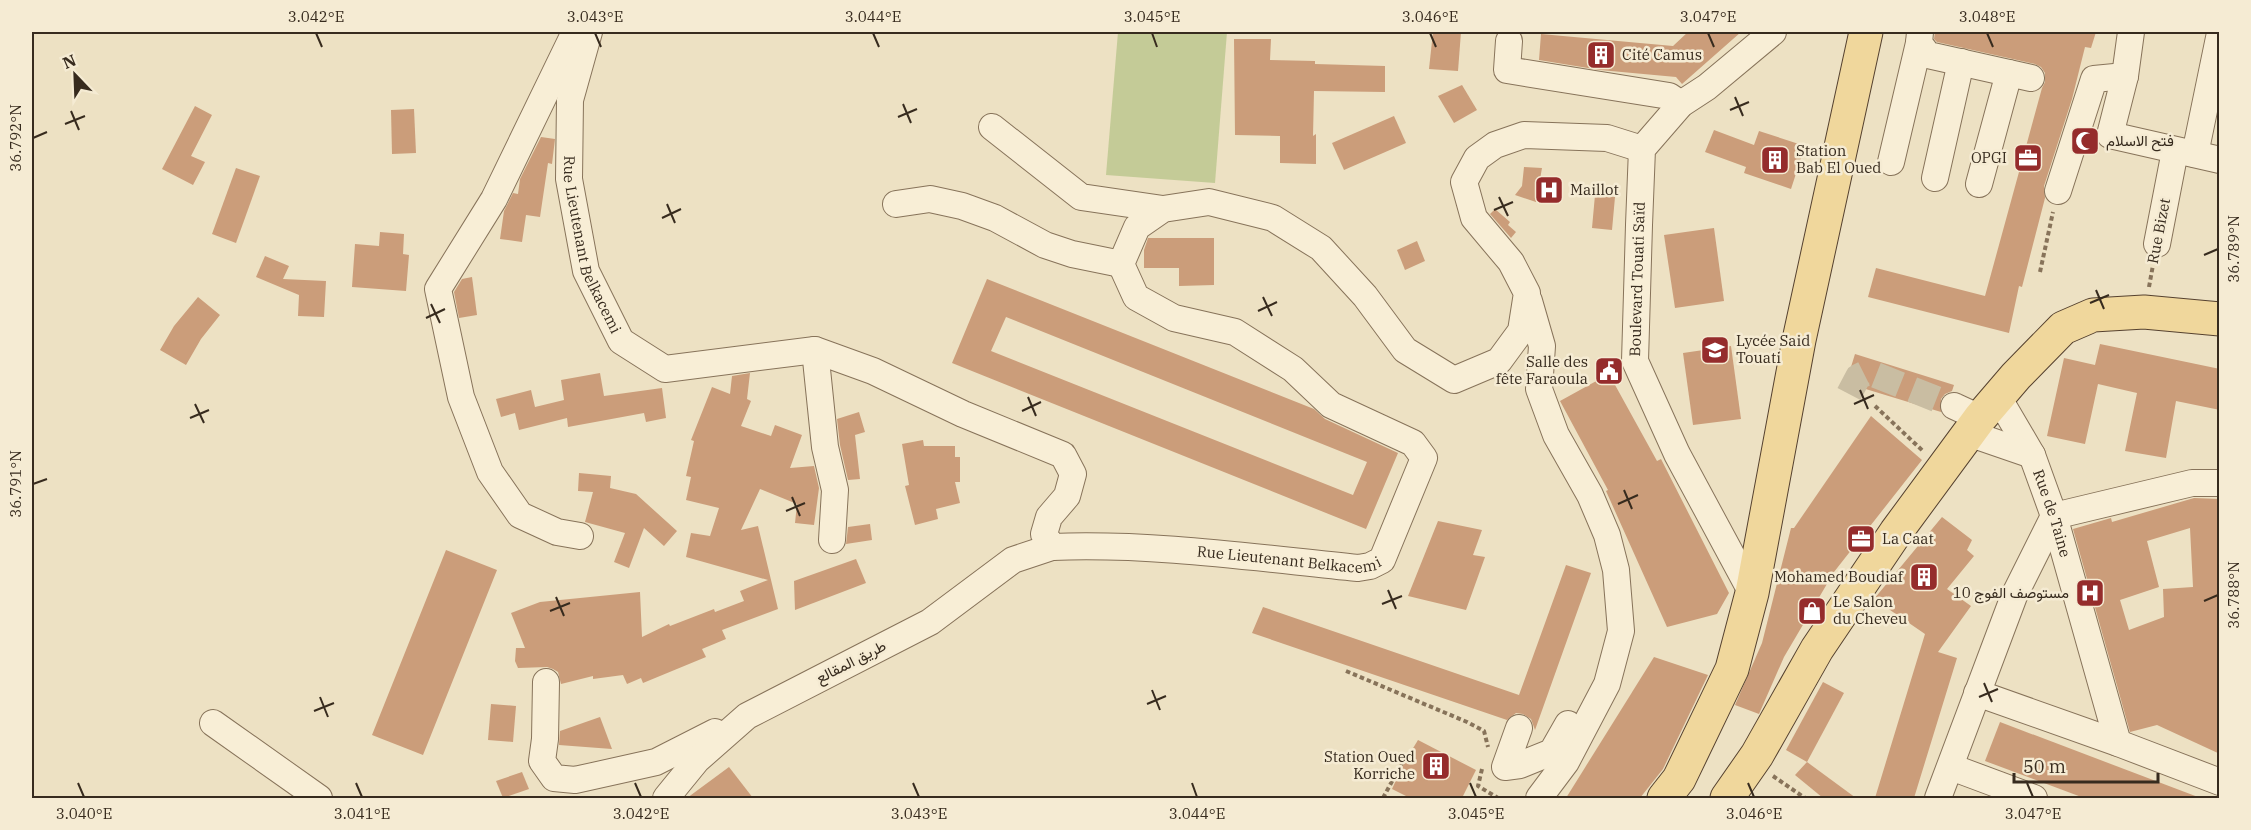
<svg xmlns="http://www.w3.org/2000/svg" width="2251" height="830" font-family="'IBM Plex Serif',Vazirmatn,serif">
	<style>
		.green { fill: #c4cb97 }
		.building { fill: #cb9d7a; fill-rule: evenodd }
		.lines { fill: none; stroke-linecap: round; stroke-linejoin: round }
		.minor-tunnel { stroke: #c9bda2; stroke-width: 26; stroke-dasharray: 26 13; stroke-linecap: butt }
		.minor-casing { stroke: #87735a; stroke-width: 28 }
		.major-casing { stroke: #55412f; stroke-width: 35 }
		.path { stroke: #87735a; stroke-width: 4; stroke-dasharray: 4.5 3; stroke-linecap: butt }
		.minor { stroke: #f8eed6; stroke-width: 26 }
		.major { stroke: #f0d79c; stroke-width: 33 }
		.ticks { fill: none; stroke: #372b1e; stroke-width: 2 }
		.labels { text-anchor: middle; stroke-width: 5; stroke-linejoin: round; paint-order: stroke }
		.poi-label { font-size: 15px; fill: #372b1e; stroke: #f5ebd3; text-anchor: start }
		.street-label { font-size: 15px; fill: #372b1e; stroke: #f5ebd3 }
		.neatline { fill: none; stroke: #372b1e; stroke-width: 2 }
		.ticks-label { font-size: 15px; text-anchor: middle; fill: #372b1e }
	</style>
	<rect width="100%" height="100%" fill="#ede1c3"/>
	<path class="green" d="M1118 32H1227L1215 183 1106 175Z"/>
	<g class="building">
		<path d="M1433 32H1461L1458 71 1429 69Z"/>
		<path d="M1688 32H1741L1682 84 1676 77 1600 70 1539 60 1541 34 1673 46Z"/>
		<path d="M1935 32H2096L2091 48 2085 47 2072 99 2044 186 2045 198 2022 287 2019 286 2009 333 1868 297 1876 268 1985 296 2042 88 2045 82V73L2041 67 2035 64 1937 42 1934 39Z"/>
		<path d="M1234 39H1271L1270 60 1315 61V64L1385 66V92L1314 91 1313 136 1316 134V164L1280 163V136L1235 135Z"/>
		<path d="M1462 85 1477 110 1454 123 1438 96Z"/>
		<path d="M195 106 212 115 191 156 205 162 193 185 162 169Z"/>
		<path d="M414 109 416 153 392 154 391 110Z"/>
		<path d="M1394 116 1406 143 1344 170 1332 143Z"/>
		<path d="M1714 130 1754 145 1759 131 1805 146 1791 189 1744 173 1746 167 1705 152Z"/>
		<path d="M541 137 555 139 552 164 548 163 540 217 526 215 522 242 500 239 504 211 513 193 518 194 520 179Z"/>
		<path d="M1524 167 1542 168 1536 202 1515 195 1522 186Z"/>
		<path d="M236 168 260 176 236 243 212 234Z"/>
		<path d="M1595 195 1615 197 1612 230 1592 228Z"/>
		<path d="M1495 209 1510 222 1508 225 1516 232 1511 238 1490 214Z"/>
		<path d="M1714 228 1724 301 1675 308 1664 235Z"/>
		<path d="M380 232 404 234 403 254 409 255 406 291 352 287 355 244 379 246Z"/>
		<path d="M1148 238H1214V285L1179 286V268H1144V250Z"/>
		<path d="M1417 241 1425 261 1405 270 1397 250Z"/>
		<path d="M265 256 289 266 283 279 326 281 324 317 298 316 299 295 256 277Z"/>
		<path d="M472 277 477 315 459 318 454 292 462 279Z"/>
		<path d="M987 279 1314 409 1325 419 1398 453 1366 529 952 363ZM1006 317 1367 462 1353 495 991 351Z"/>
		<path d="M198 297 220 315 201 339 186 365 160 350 174 326Z"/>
		<path d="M2100 344 2220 369V410L2176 401 2166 458 2125 451 2137 393 2098 384 2085 444 2047 436 2064 358 2095 365Z"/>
		<path d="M1731 346 1741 419 1693 425 1683 353Z"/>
		<path d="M1855 354 1954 385 1952 391 1945 394 1941 399V412L1846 383Z"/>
		<path d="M600 373 604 396 662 388 666 418 646 422 644 413 568 427 567 418 519 430 515 413 501 417 496 399 531 390 535 407 564 400 561 380Z"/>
		<path d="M750 373 747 399 751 401 741 426 771 436 775 425 802 435 790 468 814 466 819 488 814 525 795 523 797 504 760 489 741 530 758 526 778 609 722 630 726 639 702 649 706 657 643 683 641 678 627 684 623 675 593 679V676L561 684 558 672 553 669 547 667 518 668 515 661 516 648H525L511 613 540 602 640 592 642 637 669 624 670 626 714 609 715 612 744 601 740 591 768 580 686 557 691 533 710 536 719 508 686 500 691 477 686 476 694 441 691 440 712 387 730 394 732 376Z"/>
		<path d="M1609 374 1657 461 1661 459 1729 593 1717 614 1667 627 1606 491 1608 490 1560 401Z"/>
		<path d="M859 412 865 432 855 435 860 479 848 480 840 445 837 419Z"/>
		<path d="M1871 416 1922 460 1834 572 1784 657 1759 714 1735 705 1762 643 1791 528H1794Z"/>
		<path d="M923 440 924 446H955V457H960V482H955L960 503 936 509 938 519 915 525 905 486 909 485 902 444Z"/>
		<path d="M579 473 611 476 610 488 636 494 677 531 664 546 644 528 629 568 614 562 625 533 585 522 593 492 578 491Z"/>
		<path d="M2194 498 2220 499V754L2157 725 2130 732 2073 529 2111 518 2112 522ZM2190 528 2193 587 2163 589 2164 617 2129 630 2120 600 2159 587 2147 541Z"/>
		<path d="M1942 517 1972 540 1967 550 1974 556 1947 589 1971 606 1938 652 1957 658 1914 798H1875L1925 634 1874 599Z"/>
		<path d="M1438 521 1482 530 1473 555 1485 557 1466 610 1408 596Z"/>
		<path d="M870 524 872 540 846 544 848 527Z"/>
		<path d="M446 550 497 570 423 755 372 735Z"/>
		<path d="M856 559 866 583 795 610 794 581Z"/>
		<path d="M1566 565 1591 573 1535 730 1531 719 1523 714 1516 713 1507 720 1252 633 1263 607 1519 695Z"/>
		<path d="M1654 657 1708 675 1663 769 1640 798H1566Z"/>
		<path d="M1823 682 1844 693 1807 762 1786 750Z"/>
		<path d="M491 704 516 706 513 742 488 740Z"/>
		<path d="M600 717 612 749 559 745 560 731Z"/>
		<path d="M2000 722 2198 797V798H2084L1985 761Z"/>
		<path d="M1418 740 1476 770 1462 798H1410L1392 789 1404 763Z"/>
		<path d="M1807 762 1856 798H1823L1795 775Z"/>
		<path d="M729 767 753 798H687Z"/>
		<path d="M522 772 529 789 503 798 496 781Z"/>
	</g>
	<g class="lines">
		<path class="minor-tunnel" d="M1849 394 1858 377 1868 372 1954 406"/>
		<g class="minor-casing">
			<g id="minor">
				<path d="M575 32 494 199 438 289 461 397 490 472 520 515 557 532 580 536"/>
				<path id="s1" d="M589 32 570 100 569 179 586 271 621 341 665 369 815 350 873 371 963 414 1063 455 1073 474 1067 496 1049 517 1044 534 1052 547C1154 543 1257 558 1358 568L1370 566 1382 560 1424 458 1413 443 1331 405 1293 369 1235 332 1174 318 1136 297 1121 264 1137 227 1163 209 1209 202 1273 218 1321 248 1365 296 1405 350 1454 380 1499 361 1521 331 1527 293 1511 262 1474 218 1464 182 1477 158 1495 145 1524 135 1607 138 1642 149"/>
				<path d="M1920 32 1919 43 1928 55 2031 78"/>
				<path d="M2131 32 2125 76 2110 135 2220 160"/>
				<path d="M1509 41 1507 70 1669 96 1681 104"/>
				<path d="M992 127 1081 197 1163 209"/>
				<path d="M2195 154 2220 33"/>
				<path d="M1891 162 1919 43"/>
				<path d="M1935 178 1961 62"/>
				<path d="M1979 184 2009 73"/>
				<path d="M2058 191 2094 79 2125 76"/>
				<path d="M896 204 930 199 962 206 995 218 1045 245 1072 254 1121 264"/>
				<path d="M2157 244 2175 151"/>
				<path d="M1529 301 1542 346 1539 389 1556 435 1590 495 1607 535 1616 570 1621 631 1607 684 1566 762 1539 798"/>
				<path d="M815 350 825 447 835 490 832 540"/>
				<path id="s2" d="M1998 397 2032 455 2054 516 2118 743"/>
				<path d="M1954 406 1980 418"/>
				<path d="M1968 433 2032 455"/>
				<path id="s3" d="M1752 593 1677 454 1635 361 1639 225 1642 149 1681 104 1707 87 1773 32"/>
				<path d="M546 682 545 739 542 761 554 778 575 780 656 762 715 732"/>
				<path d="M1977 693 2118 743 2220 782"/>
				<path d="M213 723 319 798"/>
				<path d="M1519 728 1505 767 1520 765 1552 752 1568 724"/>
				<path d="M1951 767 2034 798"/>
				<path d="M666 798 697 760 747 716 930 622 1013 560 1052 547"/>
				<path d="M1938 798 2014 596 2054 516 2192 483H2220"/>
			</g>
		</g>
		<g class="major-casing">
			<g id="major">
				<path d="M1664 798 1679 779 1732 669 1752 593 1799 340 1866 32"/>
				<path d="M1727 798 1757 755 1817 649 1896 532 1980 418 2016 376 2063 328 2093 315 2144 312 2220 319"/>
			</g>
		</g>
		<g class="path">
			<path d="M2040 272 2053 212"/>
			<path d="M2149 287 2153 265"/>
			<path d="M1875 406 1924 452"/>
			<path d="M1346 671 1467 722 1484 731 1488 747"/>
			<path d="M1482 769 1478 786 1498 798"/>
			<path d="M1773 776 1805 798"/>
			<path d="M1383 798 1403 761"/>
		</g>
		<use href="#minor" class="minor"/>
		<use href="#major" class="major"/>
	</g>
	<path class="ticks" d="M316 33 322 47M595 33 601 47M873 33 879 47M1152 33 1157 47M1430 33 1436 47M1708 33 1714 47M1987 33 1993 47M1735 97 1743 116M903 104 911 123M1730 110 1749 102M71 111 79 130M898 117 917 109M65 124 85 116M33 138 47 132M1499 197 1508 216M667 204 675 223M1494 210 1513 202M662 218 681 209M2204 255 2218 249M2096 290 2104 309M1263 297 1272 316M2090 303 2109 295M431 304 440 323M1258 311 1277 302M426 318 445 309M1860 390 1868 409M1028 397 1036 416M195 404 204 423M1854 404 1874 395M1022 411 1041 402M190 418 209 410M33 484 47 479M1624 490 1632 509M792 497 800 516M1618 504 1638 495M786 511 805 503M1388 590 1396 609M556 597 564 616M2204 601 2218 595M1382 604 1402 596M550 611 570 603M1984 683 1992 702M1152 690 1160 710M320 697 328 717M1979 697 1998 689M1147 704 1166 696M314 711 334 703M78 783 84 797M356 783 362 797M635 783 641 797M913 783 919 797M1192 783 1197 797M1470 783 1476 797M1748 783 1754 797M2027 783 2033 797"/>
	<defs>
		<g id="building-square" transform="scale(1.5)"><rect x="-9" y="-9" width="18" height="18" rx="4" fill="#952c2c" stroke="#f5ebd3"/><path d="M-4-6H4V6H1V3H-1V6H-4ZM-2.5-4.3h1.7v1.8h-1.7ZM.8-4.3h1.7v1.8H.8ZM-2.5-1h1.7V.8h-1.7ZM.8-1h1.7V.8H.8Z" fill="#fff"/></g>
		<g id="mosque-square" transform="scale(1.5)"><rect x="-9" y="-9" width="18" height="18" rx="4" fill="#952c2c" stroke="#f5ebd3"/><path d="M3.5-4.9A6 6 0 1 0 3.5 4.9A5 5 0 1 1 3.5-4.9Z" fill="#fff"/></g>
		<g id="office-square" transform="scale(1.5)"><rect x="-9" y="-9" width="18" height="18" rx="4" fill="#952c2c" stroke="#f5ebd3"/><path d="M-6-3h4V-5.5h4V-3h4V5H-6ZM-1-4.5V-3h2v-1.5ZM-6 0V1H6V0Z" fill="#fff"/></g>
		<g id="hospital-square" transform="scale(1.5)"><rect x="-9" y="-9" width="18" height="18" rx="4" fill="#952c2c" stroke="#f5ebd3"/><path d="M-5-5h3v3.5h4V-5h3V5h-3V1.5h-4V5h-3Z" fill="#fff"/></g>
		<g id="university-square" transform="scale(1.5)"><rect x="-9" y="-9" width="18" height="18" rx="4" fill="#952c2c" stroke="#f5ebd3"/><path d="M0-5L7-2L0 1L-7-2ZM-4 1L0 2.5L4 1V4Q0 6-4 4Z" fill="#fff"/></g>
		<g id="civic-square" transform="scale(1.5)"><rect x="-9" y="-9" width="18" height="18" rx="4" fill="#952c2c" stroke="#f5ebd3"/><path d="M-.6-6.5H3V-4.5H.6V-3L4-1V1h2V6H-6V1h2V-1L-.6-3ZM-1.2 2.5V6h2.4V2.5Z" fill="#fff"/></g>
		<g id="shop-square" transform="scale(1.5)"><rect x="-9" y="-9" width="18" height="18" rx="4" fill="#952c2c" stroke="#f5ebd3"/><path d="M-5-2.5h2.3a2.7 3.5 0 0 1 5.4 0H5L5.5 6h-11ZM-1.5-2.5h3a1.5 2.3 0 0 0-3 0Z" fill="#fff"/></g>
	</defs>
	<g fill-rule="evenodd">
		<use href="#building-square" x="1601" y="55"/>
		<use href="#mosque-square" x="2085" y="141"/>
		<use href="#office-square" x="2028" y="158"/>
		<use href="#building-square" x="1775" y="160"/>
		<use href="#hospital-square" x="1549" y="190"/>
		<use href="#university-square" x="1715" y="350"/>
		<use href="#civic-square" x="1609" y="371"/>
		<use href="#office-square" x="1861" y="539"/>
		<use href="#building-square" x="1924" y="577"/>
		<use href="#hospital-square" x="2090" y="593"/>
		<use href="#shop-square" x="1812" y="611"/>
		<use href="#building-square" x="1436" y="766"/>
	</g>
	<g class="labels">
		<g class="poi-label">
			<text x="1622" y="60">Cité Camus</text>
			<text x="2106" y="146">فتح الاسلام</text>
			<text x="1796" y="156">Station<tspan x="1796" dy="17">Bab El Oued</tspan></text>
			<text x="2007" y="163" text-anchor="end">OPGI</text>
			<text x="1570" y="195">Maillot</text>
			<text x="1736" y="346">Lycée Said<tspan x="1736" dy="17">Touati</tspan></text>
			<text x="1588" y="367" text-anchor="end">Salle des<tspan x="1588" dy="17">fête Faraoula</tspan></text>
			<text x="1882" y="544">La Caat</text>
			<text x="1903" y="582" text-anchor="end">Mohamed Boudiaf</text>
			<text x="2069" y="598" text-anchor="end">مستوصف الفوج 10</text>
			<text x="1833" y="607">Le Salon<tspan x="1833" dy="17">du Cheveu</tspan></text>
			<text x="1415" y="762" text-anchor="end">Station Oued<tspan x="1415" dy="17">Korriche</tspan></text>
		</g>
		<g class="street-label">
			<text transform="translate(2159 231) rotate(-79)" y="5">Rue Bizet</text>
			<text dy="5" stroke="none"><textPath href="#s1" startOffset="219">Rue Lieutenant Belkacemi</textPath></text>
			<text dy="5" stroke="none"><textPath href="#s3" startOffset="342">Boulevard Touati Saïd</textPath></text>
			<text dy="5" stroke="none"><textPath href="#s2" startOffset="129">Rue de Taine</textPath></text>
			<text dy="5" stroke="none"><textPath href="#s1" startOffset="1137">Rue Lieutenant Belkacemi</textPath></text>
			<text transform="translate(851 662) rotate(-27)" y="5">طريق المقالع</text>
		</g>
	</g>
	<rect width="2251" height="830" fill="none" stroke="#f5ebd3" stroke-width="66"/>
	<g transform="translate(75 75) rotate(337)" stroke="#f5ebd3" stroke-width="4.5" paint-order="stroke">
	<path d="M0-4.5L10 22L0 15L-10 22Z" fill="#372b1e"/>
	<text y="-9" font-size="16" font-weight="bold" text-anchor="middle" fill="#372b1e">N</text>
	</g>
	<path d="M2014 773v9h144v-9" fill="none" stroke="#372b1e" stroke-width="3"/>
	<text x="2023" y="773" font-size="18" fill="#372b1e" stroke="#f5ebd3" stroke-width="4.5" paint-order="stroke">50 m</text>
	<rect x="33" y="33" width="2185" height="764" class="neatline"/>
	<g class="ticks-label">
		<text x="316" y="22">3.042°E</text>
		<text x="595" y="22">3.043°E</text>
		<text x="873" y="22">3.044°E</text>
		<text x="1152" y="22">3.045°E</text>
		<text x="1430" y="22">3.046°E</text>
		<text x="1708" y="22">3.047°E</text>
		<text x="1987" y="22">3.048°E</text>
		<text transform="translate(16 138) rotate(-90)" y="5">36.792°N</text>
		<text transform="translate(2234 249) rotate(-90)" y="5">36.789°N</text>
		<text transform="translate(16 484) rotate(-90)" y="5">36.791°N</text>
		<text transform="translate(2234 595) rotate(-90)" y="5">36.788°N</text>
		<text x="84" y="819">3.040°E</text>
		<text x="362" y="819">3.041°E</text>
		<text x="641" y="819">3.042°E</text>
		<text x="919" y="819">3.043°E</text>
		<text x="1197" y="819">3.044°E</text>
		<text x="1476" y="819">3.045°E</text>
		<text x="1754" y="819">3.046°E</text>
		<text x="2033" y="819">3.047°E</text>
	</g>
</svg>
